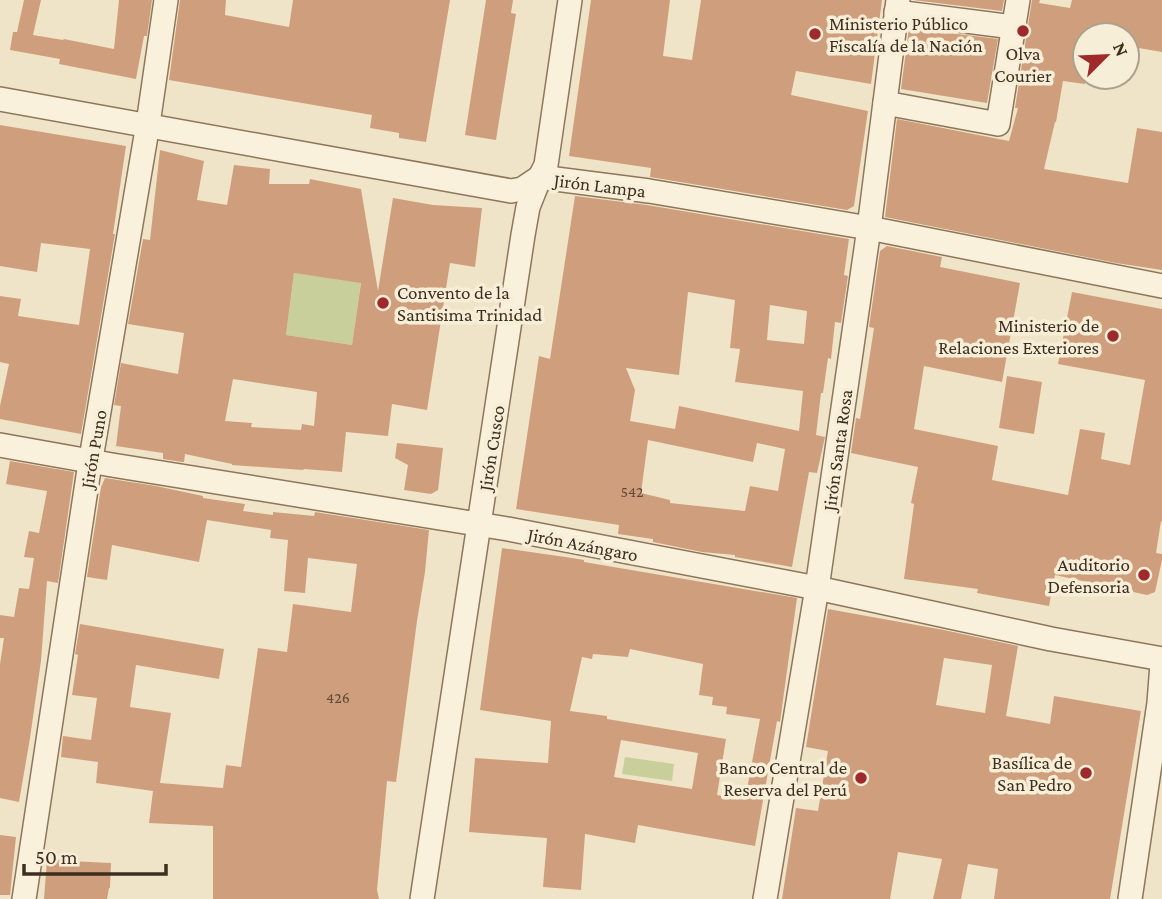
<svg xmlns="http://www.w3.org/2000/svg" width="1162" height="899" font-family="'Crimson Pro',serif">
	<style>
		.green { fill: #c9cf9b }
		.building { fill: #cf9f7d; fill-rule: evenodd }
		.lines { fill: none; stroke-linecap: round; stroke-linejoin: round }
		.minor-casing { stroke: #8d765c; stroke-width: 26 }
		.minor { stroke: #faf1dc; stroke-width: 23 }
		.poi-dot { fill: #9e2a2b; stroke: #f7eed8; stroke-width: 2.5 }
		.labels { text-anchor: middle; stroke-width: 7; stroke-linejoin: round; paint-order: stroke }
		.number-label { font-size: 16px; fill: #624a37 }
		.poi-label { font-size: 19px; fill: #3d2e20; stroke: #f7eed8; text-anchor: end }
		.street-label { font-size: 19px; fill: #3d2e20; stroke: #f7eed8 }
	</style>
	<rect width="100%" height="100%" fill="#f0e4c8"/>
	<g class="green">
		<path d="M294 273 361 282 352 345 286 335Z"/>
		<path d="M625 757 674 764 672 781 622 774Z"/>
	</g>
	<g class="building">
		<path d="M24 0H41L33 35 63 40 64 39 114 49 119 0H152L147 36H144L136 79 59 64 60 59 10 50 13 32H17Z"/>
		<path d="M180 0H226L225 15 289 27 293 0H450L426 142 399 138V133L370 128 372 115 169 80Z"/>
		<path d="M486 0H513L511 13 516 14 496 140 465 135Z"/>
		<path d="M591 0H670L663 56 692 60 701 0H882L871 84 796 71 791 95 868 111 854 206 847 210 650 177 651 168 569 156Z"/>
		<path d="M913 0H1004L1002 11Z"/>
		<path d="M1032 0H1040L1039 3 1070 8 1072 0H1162V52L1127 46V35H1085V84L1063 81 1056 122H1055L1044 169 1128 183 1137 128 1162 132V270L1116 263 885 217 897 119 1009 141 1018 108H1015Z"/>
		<path d="M909 28 998 39 987 103 901 89Z"/>
		<path d="M0 125 126 146 113 234H115L81 434 0 419V406L9 364 0 362V296L21 299 18 316 79 325 90 249 41 243 37 272 0 266Z"/>
		<path d="M160 150 204 161 197 200 227 205 234 165 270 169 269 184H309L310 179 361 189 378 291 393 198 433 205 482 208 475 267 450 263 427 410 392 404 388 436 346 432 342 472 304 469 303 470 232 465V464L185 454 184 462H182L163 459V453L116 446 121 406 114 405 121 363 178 374 184 333 128 324 143 239 150 240ZM294 273 361 283 352 345 286 335ZM233 379 317 392 314 426 302 424 301 430 251 427 252 423 225 421Z"/>
		<path d="M575 196 647 205 849 239 844 275 848 276 841 323 835 322 831 359 828 358 823 393H821L816 435 825 437 817 473 809 472 792 567 735 557V555L702 552 653 542V539L618 534 619 525 516 509 539 356 550 359ZM688 292 735 300 730 348 740 349 735 382 803 391 799 431 679 406 675 429 630 421 635 390 626 368 679 375ZM770 305 807 311 804 344 767 340ZM648 440 753 462 757 443 785 449 778 491 750 486 745 511 670 503V500L641 493Z"/>
		<path d="M887 246 942 257 940 267 1020 283 1002 382 924 366 914 429 998 446 992 480 1068 495 1080 429 1105 433 1101 459 1130 465 1145 380 1058 364 1072 292 1162 309V522L1161 521 1156 553 1162 554V560L1155 592 1147 595 1055 575 1049 606 977 593 978 589 904 579 914 504 911 503 918 467 851 453 856 418 860 419 874 328 869 327 880 251Z"/>
		<path d="M1007 376 1042 382 1034 434 999 428Z"/>
		<path d="M397 443 443 448 438 490 431 494 404 490 408 465 395 458Z"/>
		<path d="M10 461 74 472 58 583 47 581 41 661 30 738 19 802 0 798V664L4 638H0V615L14 617 19 588 29 589 34 558 24 557 29 531 39 533 47 491 6 484Z"/>
		<path d="M105 478 156 486 203 496V498L245 504 243 511 273 515V512L314 516 315 512 429 530 425 572 417 621 396 782 387 781 377 890 379 899H213V826L149 823 153 791 96 783 98 762 61 757 63 736 91 740 97 698 72 695 78 655 75 654 80 624 224 649 219 679 136 665 130 707 171 713 160 783 223 788 226 765 241 767 258 648 287 652 293 604 351 612 357 564 308 558 305 593 284 591 288 540 270 538 271 530 207 520 199 562 112 545 107 580 87 577 101 487Z"/>
		<path d="M502 548 572 558 584 560V562L797 598 780 722 777 721 755 846 638 825 635 843 585 834 581 890 543 887 547 838 469 832 475 758 548 763 551 721 480 710ZM630 649 703 664 699 695 713 697 712 705 727 707 726 714 760 719 745 800 717 795 726 739 607 719V716L570 711 582 657 592 659 593 654 628 657ZM621 740 698 753 692 789 614 777Z"/>
		<path d="M828 609 944 630 1018 646 1006 716 1050 724 1054 696 1141 711 1110 899H994L998 869 968 864 961 899H933L942 859 898 852 890 899H782L796 808 818 811 828 751 806 747ZM944 658 992 665 985 713 936 705Z"/>
		<path d="M0 835 16 837 10 895H0Z"/>
		<path d="M47 860 111 863 110 888H109L107 899H44Z"/>
	</g>
	<g class="lines">
		<g class="minor-casing">
			<g id="minor">
				<path d="M896 12 1013 27"/>
				<path d="M0 99 511 191 522 189 540 177 649 191 869 228 1162 286"/>
				<path d="M885 103 998 124 1018 0"/>
				<path d="M0 445 112 465 508 529 817 588 1051 639 1162 659"/>
				<path d="M24 899 88 476 148 124 166 0"/>
				<path d="M422 899 523 235 528 207 540 177 546 165 570 0"/>
				<path d="M765 899 817 588 869 228 898 0"/>
				<path d="M1130 899 1159 703 1162 664"/>
			</g>
		</g>
		<use href="#minor" class="minor"/>
	</g>
	<g class="poi-dot">
		<circle cx="1023" cy="31" r="7"/>
		<circle cx="815" cy="34" r="7"/>
		<circle cx="383" cy="303" r="7"/>
		<circle cx="1113" cy="336" r="7"/>
		<circle cx="1144" cy="575" r="7"/>
		<circle cx="1086" cy="773" r="7"/>
		<circle cx="861" cy="778" r="7"/>
	</g>
	<g class="labels">
		<g class="number-label">
			<text x="632" y="497">542</text>
			<text x="338" y="703">426</text>
		</g>
		<g class="poi-label">
			<text x="829" y="30" text-anchor="start">Ministerio Público<tspan x="829" dy="22">Fiscalía de la Nación</tspan></text>
			<text x="1023" y="60" text-anchor="middle">Olva<tspan x="1023" dy="22">Courier</tspan></text>
			<text x="397" y="299" text-anchor="start">Convento de la<tspan x="397" dy="22">Santisima Trinidad</tspan></text>
			<text x="1099" y="332">Ministerio de<tspan x="1099" dy="22">Relaciones Exteriores</tspan></text>
			<text x="1130" y="571">Auditorio<tspan x="1130" dy="22">Defensoria</tspan></text>
			<text x="1072" y="769">Basílica de<tspan x="1072" dy="22">San Pedro</tspan></text>
			<text x="847" y="774">Banco Central de<tspan x="847" dy="22">Reserva del Perú</tspan></text>
		</g>
		<g class="street-label">
			<text transform="translate(600 185) rotate(7)" y="7">Jirón Lampa</text>
			<text transform="translate(491 448) rotate(-81)" y="7">Jirón Cusco</text>
			<text transform="translate(93 449) rotate(-80)" y="7">Jirón Puno</text>
			<text transform="translate(837 450) rotate(-82)" y="7">Jirón Santa Rosa</text>
			<text transform="translate(583 544) rotate(11)" y="7">Jirón Azángaro</text>
		</g>
	</g>
	<g transform="translate(1106 56) rotate(66)"><circle r="33" fill="#f7eed8" stroke="#ada18e" stroke-width="2"/>
	<path d="M0-5L12 26L0 18L-12 26Z" fill="#9e2a2b"/>
	<text y="-10" font-size="19" font-weight="bold" text-anchor="middle" fill="#3d2e20">N</text>
	</g>
	<path d="M24 864v10h142v-10" fill="none" stroke="#3d2e20" stroke-width="3.5"/>
	<text x="35" y="864" font-size="21" fill="#3d2e20" stroke="#f7eed8" stroke-width="5" paint-order="stroke">50 m</text>
</svg>
